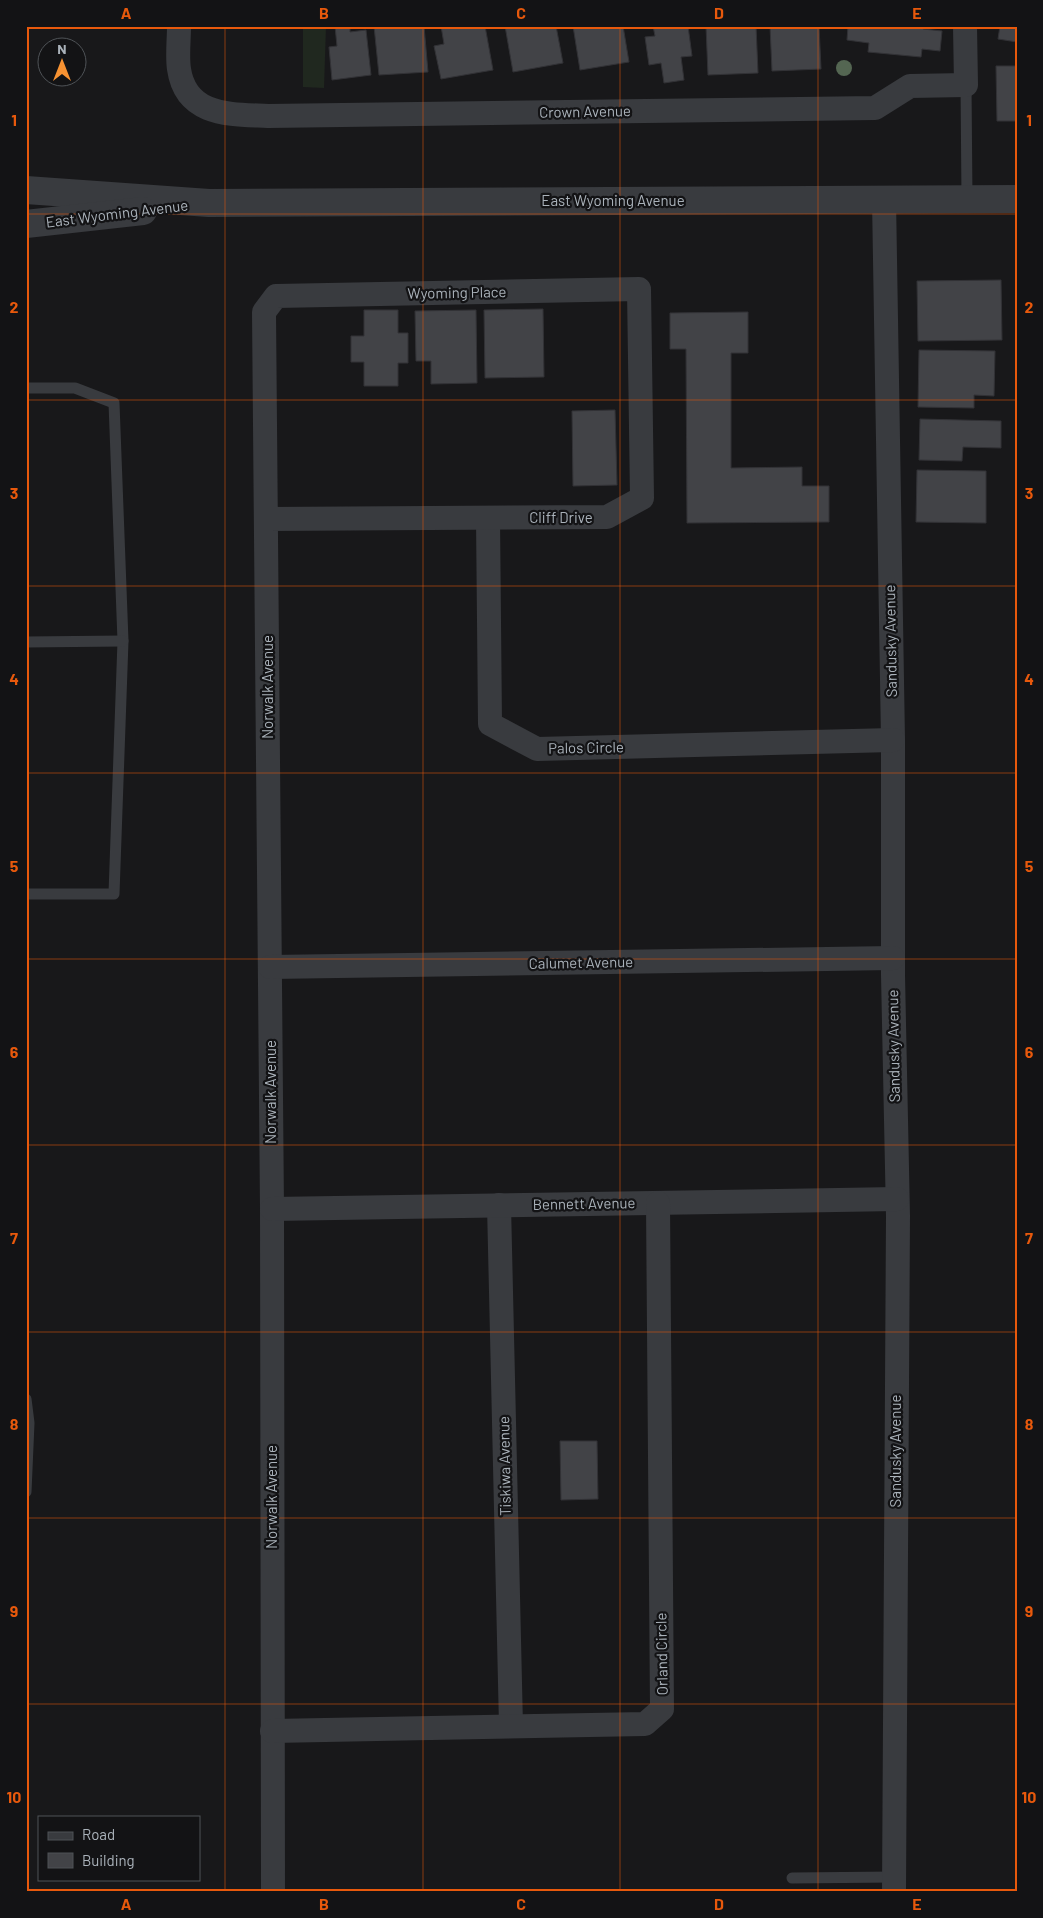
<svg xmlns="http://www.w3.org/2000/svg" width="1043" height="1918" font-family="Barlow,sans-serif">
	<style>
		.green { fill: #20281f }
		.building { fill: #424347; stroke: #323236 }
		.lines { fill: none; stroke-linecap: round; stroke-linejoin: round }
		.service { stroke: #393b3f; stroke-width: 11 }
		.minor { stroke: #393b3f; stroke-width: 24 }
		.tertiary { stroke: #393b3f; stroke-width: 28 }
		.tree { fill: #546652 }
		.grid { fill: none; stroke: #e8590c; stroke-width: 1; stroke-opacity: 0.55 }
		.labels { text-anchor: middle; stroke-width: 4.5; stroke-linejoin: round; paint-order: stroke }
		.street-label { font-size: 15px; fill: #aab2ba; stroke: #131315 }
		.neatline { fill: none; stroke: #e8590c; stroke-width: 2 }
		.grid-label { font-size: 16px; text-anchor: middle; font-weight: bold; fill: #e8590c }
	</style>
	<rect width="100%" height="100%" fill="#18181a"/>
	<path class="green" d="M303 26H326L324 88 303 87Z"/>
	<g class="building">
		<path d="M335 26H350V32L366 30 371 75 332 80 329 47 337 46Z"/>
		<path d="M374 26H424L428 72 379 75Z"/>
		<path d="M441 26H485L493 70 441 79 434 46 444 44Z"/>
		<path d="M505 26H556L563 63 513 72Z"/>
		<path d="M573 26H623L629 62 580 70Z"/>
		<path d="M653 26H688L692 56 681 57 684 80 664 83 661 63 649 65 645 37 655 36Z"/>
		<path d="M706 26H756L758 73 708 75Z"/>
		<path d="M770 26H819L821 69 772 71Z"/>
		<path d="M848 26H923V29L942 31 940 51 922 49 921 57 868 52 869 43 847 40Z"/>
		<path d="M1000 26H1017V42L998 39Z"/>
		<path d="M996 66H1017V121H997Z"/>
		<path d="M1001 280 1002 340 918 341 917 281Z"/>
		<path d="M543 309 544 377 485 378 484 310Z"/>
		<path d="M364 310H398V333H408V363H398V386H364V362H351V336H364Z"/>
		<path d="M476 310 477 383 431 384V361H416L415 311Z"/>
		<path d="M748 312V353H731V468L802 467V486H829V522L687 523 686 349H670V313Z"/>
		<path d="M919 350 995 351 994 396 974 395V408L918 407Z"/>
		<path d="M615 410 617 485 573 486 572 411Z"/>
		<path d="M920 419 1001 421V448L963 447 962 461 919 460Z"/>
		<path d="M917 470 986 471V523L916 522Z"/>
		<path d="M560 1441H597L598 1499 561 1500Z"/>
	</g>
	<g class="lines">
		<g class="service">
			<path d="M966 85 967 199"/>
			<path d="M26 388H75L114 403 123 641 114 894H26"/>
			<path d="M26 642 123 641"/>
			<path d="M26 1399 29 1423 26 1492"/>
			<path d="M792 1878 894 1877"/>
		</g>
		<g class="minor">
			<path d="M179 26C179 40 177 56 179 69 186 117 231 114 268 116L875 108 910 86 966 85 965 26"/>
			<path d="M884 199 893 740V975L898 1216 894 1892"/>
			<path d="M488 518 490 724 537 749 893 740"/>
			<path d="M267 519 607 517 642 498 639 289 276 296 264 312 272 1209 273 1892"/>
			<path d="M270 967 893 958"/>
			<path d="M499 1205 511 1726"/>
			<path d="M272 1209 897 1199"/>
			<path d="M272 1731 645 1724 662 1709 658 1203"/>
		</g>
		<g class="tertiary">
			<path d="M26 190 209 203 1017 199"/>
			<path d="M26 224 143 211"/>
		</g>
	</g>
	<circle class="tree" cx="844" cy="68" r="8"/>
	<path class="grid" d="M225 26V1892M423 26V1892M620 26V1892M818 26V1892M26 214H1017M26 400H1017M26 586H1017M26 773H1017M26 959H1017M26 1145H1017M26 1332H1017M26 1518H1017M26 1704H1017"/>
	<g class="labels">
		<g class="street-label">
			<text transform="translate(585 112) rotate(-1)" y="5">Crown Avenue</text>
			<text x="613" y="206">East Wyoming Avenue</text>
			<text transform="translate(117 214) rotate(-7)" y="5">East Wyoming Avenue</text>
			<text transform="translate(457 293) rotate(-1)" y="5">Wyoming Place</text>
			<text x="561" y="523">Cliff Drive</text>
			<text transform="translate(891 641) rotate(-91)" y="5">Sandusky Avenue</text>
			<text transform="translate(268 687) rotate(-90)" y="5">Norwalk Avenue</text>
			<text transform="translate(586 748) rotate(-1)" y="5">Palos Circle</text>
			<text transform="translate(581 963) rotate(-1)" y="5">Calumet Avenue</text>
			<text transform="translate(894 1046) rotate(-91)" y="5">Sandusky Avenue</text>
			<text transform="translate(271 1092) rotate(-90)" y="5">Norwalk Avenue</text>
			<text transform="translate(584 1204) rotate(-1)" y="5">Bennett Avenue</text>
			<text transform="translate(896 1451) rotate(-90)" y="5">Sandusky Avenue</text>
			<text transform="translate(505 1466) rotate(-91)" y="5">Tiskiwa Avenue</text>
			<text transform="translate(272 1497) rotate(-90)" y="5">Norwalk Avenue</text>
			<text transform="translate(662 1654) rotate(-91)" y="5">Orland Circle</text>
		</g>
	</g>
	<rect width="1043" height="1918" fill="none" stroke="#131315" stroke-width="55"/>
	<rect x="38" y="1816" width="162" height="65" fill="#131315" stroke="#4f5357"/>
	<rect x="48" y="1832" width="25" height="8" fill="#393b3f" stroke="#4f5357"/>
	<text x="82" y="1840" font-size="15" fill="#aab2ba">Road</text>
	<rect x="48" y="1853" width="25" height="15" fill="#424347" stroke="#4f5357"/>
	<text x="82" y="1866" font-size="15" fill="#aab2ba">Building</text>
	<g transform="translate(62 62)"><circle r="24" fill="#131315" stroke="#4f5357"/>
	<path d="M0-4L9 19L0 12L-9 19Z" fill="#f79232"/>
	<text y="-8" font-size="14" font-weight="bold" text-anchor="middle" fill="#aab2ba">N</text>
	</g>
	<rect x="28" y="28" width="988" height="1862" class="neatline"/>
	<g class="grid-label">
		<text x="126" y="19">A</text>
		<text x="324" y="19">B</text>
		<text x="521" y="19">C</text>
		<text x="719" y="19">D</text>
		<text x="917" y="19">E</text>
		<text x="14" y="126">1</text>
		<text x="1029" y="126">1</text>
		<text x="14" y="313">2</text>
		<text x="1029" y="313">2</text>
		<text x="14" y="499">3</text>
		<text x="1029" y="499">3</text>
		<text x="14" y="685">4</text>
		<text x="1029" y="685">4</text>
		<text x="14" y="872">5</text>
		<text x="1029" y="872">5</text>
		<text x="14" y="1058">6</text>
		<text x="1029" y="1058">6</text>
		<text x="14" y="1244">7</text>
		<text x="1029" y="1244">7</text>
		<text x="14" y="1430">8</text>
		<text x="1029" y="1430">8</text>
		<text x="14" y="1617">9</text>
		<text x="1029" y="1617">9</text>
		<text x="14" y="1803">10</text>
		<text x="1029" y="1803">10</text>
		<text x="126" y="1910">A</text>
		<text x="324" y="1910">B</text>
		<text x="521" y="1910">C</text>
		<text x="719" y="1910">D</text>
		<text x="917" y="1910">E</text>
	</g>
</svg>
